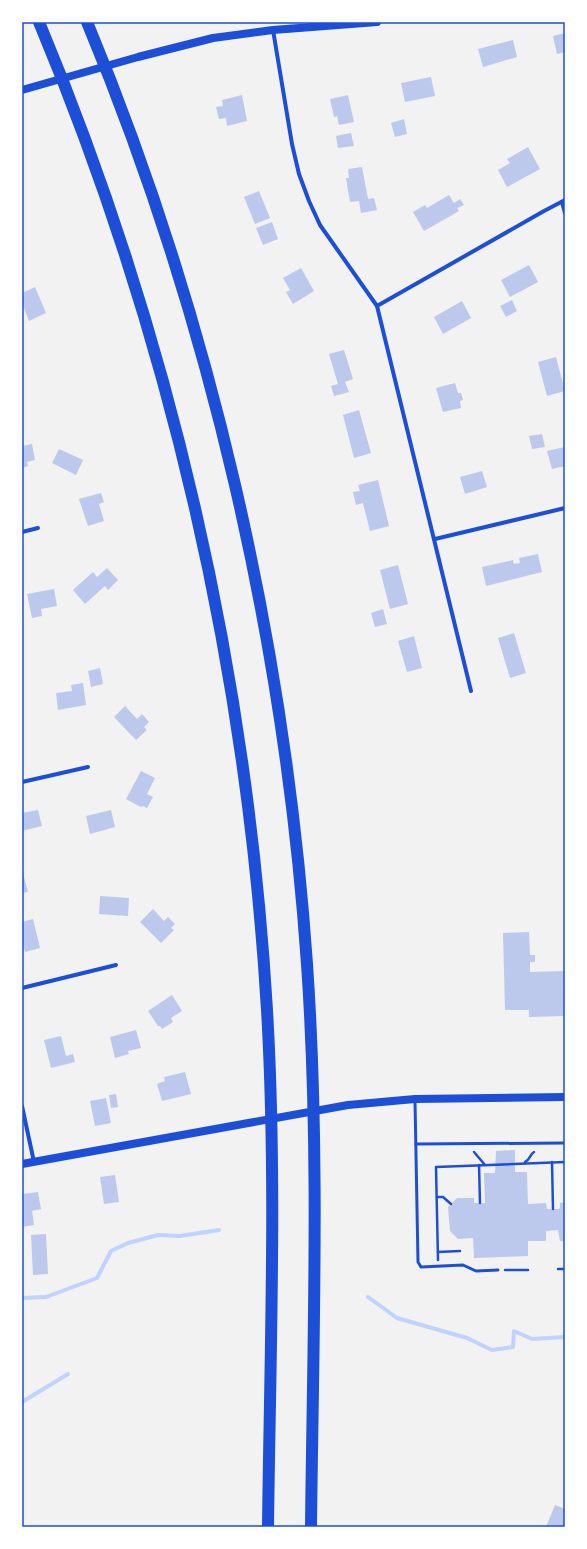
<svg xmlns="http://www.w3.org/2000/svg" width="587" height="1549" font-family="'Alegreya Sans',sans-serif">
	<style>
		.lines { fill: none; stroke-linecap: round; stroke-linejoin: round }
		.stream { stroke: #bfd3fe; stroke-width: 4 }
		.building { fill: #bdc9ec }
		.path { stroke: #1d4ed8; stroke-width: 2.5 }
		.service { stroke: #1d4ed8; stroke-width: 3 }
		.minor { stroke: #1d4ed8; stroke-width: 4 }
		.secondary { stroke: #1d4ed8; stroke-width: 8 }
		.motorway { stroke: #1d4ed8; stroke-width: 12 }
		.neatline { fill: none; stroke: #1d4ed8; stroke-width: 1.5 }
	</style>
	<rect width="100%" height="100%" fill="#f2f2f2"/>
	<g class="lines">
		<g class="stream">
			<path d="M368 1297 397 1318 467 1338 492 1350 513 1347 514 1331 532 1339 565 1337"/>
			<path d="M22 1298 46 1297 97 1278 111 1251 128 1243 158 1235 180 1236 219 1230"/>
			<path d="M22 1402 68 1374"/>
		</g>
	</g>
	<g class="building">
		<path d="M565 33V52L557 54 553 36Z"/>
		<path d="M513 40 517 57 483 67 478 49Z"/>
		<path d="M431 77 435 96 405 102 401 83Z"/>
		<path d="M242 95 247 121 227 126 226 118 219 119 216 107 223 106 222 100Z"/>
		<path d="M348 95 354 122 339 125 337 116 334 117 330 99Z"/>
		<path d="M404 119 407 134 395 137 391 123Z"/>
		<path d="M351 133 354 146 338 148 336 136Z"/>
		<path d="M528 147 540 169 507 187 498 170 510 163 507 159Z"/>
		<path d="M362 167 368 199 374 198 377 210 361 213 359 201 350 202 346 178H349L348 169Z"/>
		<path d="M259 191 270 218 255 224 244 197Z"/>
		<path d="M449 195 454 203 460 199 464 205 457 208 459 211 424 231 413 212 425 205 427 208Z"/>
		<path d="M272 222 278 239 263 245 256 228Z"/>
		<path d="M529 265 538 282 510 297 501 280Z"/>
		<path d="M301 268 314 291 293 304 286 292 290 290 283 278Z"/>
		<path d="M35 287 46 313 29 321 22 303V293Z"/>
		<path d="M512 300 517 311 506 317 500 306Z"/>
		<path d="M462 301 471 318 443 334 434 317Z"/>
		<path d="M344 350 353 379 345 382 349 392 334 396 331 386 338 384 329 354Z"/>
		<path d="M556 357 565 391 547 396 538 362Z"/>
		<path d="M455 383 458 393H461L463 400 460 401 461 408 443 412 436 388Z"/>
		<path d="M359 410 371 453 354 458 343 415Z"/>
		<path d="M542 434 545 447 532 449 529 436Z"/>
		<path d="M32 444 35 460 27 462 28 466 22 468V446Z"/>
		<path d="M565 447V466L552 469 547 451Z"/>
		<path d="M59 449 83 460 76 475 52 463Z"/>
		<path d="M482 471 487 487 465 494 460 477Z"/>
		<path d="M378 480 389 526 370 531 363 503 356 505 353 492 360 491 358 485Z"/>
		<path d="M101 493 104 502 99 504 104 521 88 526 79 499Z"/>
		<path d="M538 554 542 572 486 586 482 567 513 560 514 564 520 563 519 558Z"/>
		<path d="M398 565 408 604 390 609 380 570Z"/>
		<path d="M107 568 118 580 108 590 105 586 85 604 73 590 93 572 97 577Z"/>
		<path d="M54 589 57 606 41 609 42 616 32 618 27 594Z"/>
		<path d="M383 609 387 624 375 627 371 613Z"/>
		<path d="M514 633 526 673 510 678 498 638Z"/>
		<path d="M414 636 422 668 407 672 398 641Z"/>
		<path d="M100 668 103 684 91 687 88 671Z"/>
		<path d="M83 683 86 705 58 710 56 693 72 691 71 685Z"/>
		<path d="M125 706 137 719 142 714 149 722 144 727 147 730 136 740 114 717Z"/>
		<path d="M141 771 155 778 147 794 153 797 147 808 143 806 141 807 126 799Z"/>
		<path d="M38 810 42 826 22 831V813Z"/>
		<path d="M111 810 115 827 90 834 86 816Z"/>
		<path d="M22 869 28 892 22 893Z"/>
		<path d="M100 896 129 898 128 916 99 914Z"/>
		<path d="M153 909 164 921 168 917 175 924 171 928 174 930 161 943 140 922Z"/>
		<path d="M33 919 40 948 25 952 22 939V922Z"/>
		<path d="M529 932 530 955H535V962H530V972L565 971V1016L529 1017V1010H505L503 933Z"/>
		<path d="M172 995 182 1011 171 1018 173 1022 162 1029 160 1026H158L148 1011Z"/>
		<path d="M136 1030 141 1048 128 1051 129 1054 115 1058 110 1037Z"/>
		<path d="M61 1036 66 1056 73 1054 75 1062 51 1068 44 1040Z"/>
		<path d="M185 1072 191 1094 162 1101 157 1084 165 1081 164 1077Z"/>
		<path d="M116 1094 118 1107 111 1108 109 1095Z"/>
		<path d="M106 1098 111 1123 95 1126 90 1101Z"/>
		<path d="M515 1150V1172H527L528 1204 546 1203 547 1209H559L560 1207V1203L565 1202V1241H560L558 1230 546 1231V1241H528V1256L474 1258 473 1238 458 1239 450 1231 448 1207 457 1198H474V1203H485L484 1173H495L496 1151Z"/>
		<path d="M115 1175 119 1202 104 1204 100 1177Z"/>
		<path d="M38 1192 41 1209 32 1211 34 1225 22 1227V1194Z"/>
		<path d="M46 1234 48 1274 33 1275 31 1235Z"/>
		<path d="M555 1505 565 1509V1527H546Z"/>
	</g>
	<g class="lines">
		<g class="path">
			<path d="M474 1152 485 1165"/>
			<path d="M525 1162C530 1160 530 1154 534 1152"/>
			<path d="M552 1162 553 1209"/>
			<path d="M479 1165 480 1203"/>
			<path d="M437 1197H443L451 1204"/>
			<path d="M438 1252 460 1251"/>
			<path d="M438 1260 436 1167 565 1162"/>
			<path d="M558 1269H565"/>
			<path d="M505 1270H528"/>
		</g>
		<g class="service">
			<path d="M415 1101 418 1262 421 1267 463 1265 476 1271 498 1270"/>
			<path d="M416 1144 565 1143"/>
		</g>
		<g class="minor">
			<path d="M273 30 292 144 299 174 309 201 320 225 377 306 471 691"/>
			<path d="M562 202 565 213"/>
			<path d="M377 306 544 211 565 200"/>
			<path d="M22 532 38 528"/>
			<path d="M435 539 565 508"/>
			<path d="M22 782 88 767"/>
			<path d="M22 988 116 965"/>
			<path d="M22 1106 34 1162"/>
		</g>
		<g class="secondary">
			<path d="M22 90 138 57 213 38 273 30 377 22"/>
			<path d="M22 1164 348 1105 415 1099 565 1097"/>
		</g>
		<g class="motorway">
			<path d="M39 22C170 336 247 671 267 1010 277 1182 270 1355 268 1527"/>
			<path d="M87 22C210 318 285 645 307 964 320 1152 313 1339 311 1527"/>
		</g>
	</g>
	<rect width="587" height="1549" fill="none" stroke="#ffffff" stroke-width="46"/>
	<rect x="23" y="23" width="541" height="1503" class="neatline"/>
</svg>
